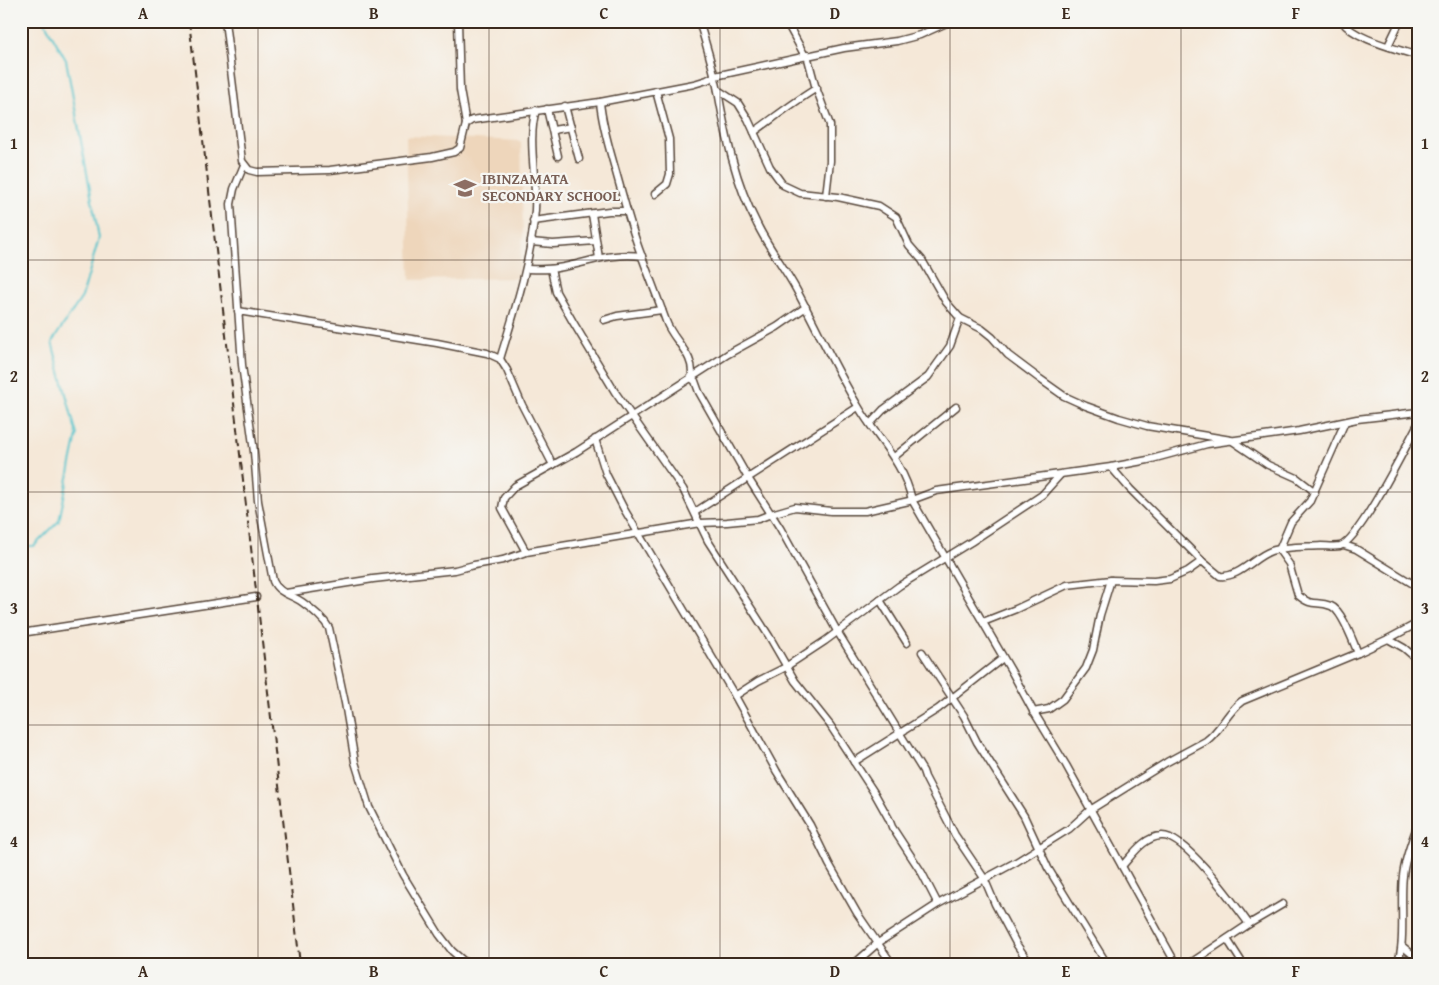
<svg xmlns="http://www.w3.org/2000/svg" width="1439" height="985" font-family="'Gentium Book Plus',serif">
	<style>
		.built { fill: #eed6bb }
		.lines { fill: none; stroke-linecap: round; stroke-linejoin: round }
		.stream { stroke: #57c4cc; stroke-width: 2 }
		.street-casing { stroke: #57463a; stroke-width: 9 }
		.street { stroke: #fff; stroke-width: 6 }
		.rail { stroke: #3b2a1e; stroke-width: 2; stroke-dasharray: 8 4; stroke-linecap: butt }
		.grid { fill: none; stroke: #3b2a1e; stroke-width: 1; stroke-opacity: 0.55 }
		.labels { text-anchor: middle; stroke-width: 4.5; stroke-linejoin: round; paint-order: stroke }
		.education-label { font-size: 15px; font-weight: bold; fill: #785e54; stroke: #f6f6f2; text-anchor: start }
		.neatline { fill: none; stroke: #3b2a1e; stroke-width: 2 }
		.grid-label { font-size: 16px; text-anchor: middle; font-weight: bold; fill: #3b2a1e }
	</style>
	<rect width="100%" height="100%" fill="#f6f6f2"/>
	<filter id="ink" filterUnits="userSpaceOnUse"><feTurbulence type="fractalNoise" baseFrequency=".02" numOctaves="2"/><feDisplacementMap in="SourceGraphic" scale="10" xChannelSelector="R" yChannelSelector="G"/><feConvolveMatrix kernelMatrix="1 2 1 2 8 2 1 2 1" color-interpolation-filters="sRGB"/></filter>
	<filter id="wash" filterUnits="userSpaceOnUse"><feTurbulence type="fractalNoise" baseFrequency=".0096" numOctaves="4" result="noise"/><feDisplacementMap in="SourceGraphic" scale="20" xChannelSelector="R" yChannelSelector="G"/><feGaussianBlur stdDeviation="1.12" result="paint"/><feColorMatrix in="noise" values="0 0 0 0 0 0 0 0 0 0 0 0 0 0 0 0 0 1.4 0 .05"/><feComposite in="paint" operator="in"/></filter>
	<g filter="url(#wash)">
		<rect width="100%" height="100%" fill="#f5e8d8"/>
		<path class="built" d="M406 136 521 141 523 236 518 278 410 280Z"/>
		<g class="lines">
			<path class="stream" d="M21 546H34L59 521 77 435 52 342 82 297 99 238 66 60 44 21"/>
		</g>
	</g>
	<g filter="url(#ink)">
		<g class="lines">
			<g class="street-casing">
				<g id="street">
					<path d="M225 21 242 161 249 170 257 172 330 170 432 157 454 152 460 148 466 124 472 120 600 102 694 84 707 80 715 76 844 48 897 41 920 35 951 21"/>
					<path d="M458 21 460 90 466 124"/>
					<path d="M699 21C706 44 713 67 718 91 726 137 735 182 757 224 768 247 784 267 796 289 817 328 835 368 858 406 877 439 903 461 912 500L1013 674 1032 709 1066 765 1176 964"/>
					<path d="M786 21 805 56"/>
					<path d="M1342 21C1353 39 1398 49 1418 56"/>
					<path d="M1388 46 1400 21"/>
					<path d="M807 55 815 85 830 125V161L826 196"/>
					<path d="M718 90 738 103 748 119 770 167 783 185 800 193 838 197 879 206 896 217 909 245 922 260 946 302 960 318 982 329 992 337 1008 355 1040 379 1064 396 1086 406 1119 418 1147 426 1231 440 1268 465 1297 478 1315 492"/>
					<path d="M600 102C602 124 608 144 614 165 622 193 629 221 639 249 648 273 657 296 666 321 672 340 697 356 691 378L695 381 699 392 748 478 780 528 837 631 923 771 925 777 955 835 984 878 995 904 1017 945 1030 964"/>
					<path d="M565 106 579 159"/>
					<path d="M547 109 558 156"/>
					<path d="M553 130 571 127"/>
					<path d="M754 132C775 117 795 101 817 88"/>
					<path d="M244 165 234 189 231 204 242 365 254 452 258 501 273 581C278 593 292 595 302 602 312 609 323 618 329 628L345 703 355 762 369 807 403 875 439 934 452 951 467 964"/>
					<path d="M655 194 667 184 670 174 669 139 656 91"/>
					<path d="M592 214 599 258"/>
					<path d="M533 221 609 211H627"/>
					<path d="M531 242 553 244 596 241"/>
					<path d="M526 269C537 269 547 270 557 268 588 263 610 252 642 256"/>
					<path d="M551 269 556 292 573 322 615 392 683 489 708 541 769 636 795 681 830 725 875 794 889 819 892 827 922 873 938 904"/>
					<path d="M238 311 437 343 487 353 500 359 507 370 522 405 553 465"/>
					<path d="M604 320 617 316 662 310"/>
					<path d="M500 359C515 310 531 261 535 210 537 179 527 139 536 110"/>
					<path d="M1345 422 1310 501 1291 522 1279 550 1289 564 1298 595C1313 608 1316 600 1331 606 1342 610 1353 642 1358 653"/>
					<path d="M870 424 883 410 928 377 950 346 960 318"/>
					<path d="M595 439 606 474 624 509 735 696 777 772 810 825 829 864 857 913 892 964"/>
					<path d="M894 457 956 407"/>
					<path d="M1111 467 1130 489 1202 561 1220 576C1239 578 1254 557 1271 551 1286 546 1305 547 1321 546 1327 546 1334 547 1340 546 1359 541 1406 446 1418 424"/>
					<path d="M695 512 858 407"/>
					<path d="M1344 545 1356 549 1418 587"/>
					<path d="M526 552 502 508 504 498 515 486 576 452 728 354 777 327 806 307"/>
					<path d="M286 593 373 579 455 570 474 565 503 560 526 552 700 523 727 522 758 519 771 514 795 507 831 511H865L909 501 936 491 1111 467 1148 460 1207 444 1299 431 1357 419 1418 412"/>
					<path d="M880 600 907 643"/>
					<path d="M983 622 1016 609 1067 585 1111 580 1154 581 1170 579 1188 571 1202 561"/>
					<path d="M21 633 256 597"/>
					<path d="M1388 639 1404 648 1418 660"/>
					<path d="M922 652 964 716 977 742 1024 816 1048 868 1107 964"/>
					<path d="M735 696 758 681 784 668 825 641 899 586 971 542 1042 495 1060 475"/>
					<path d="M1033 712 1049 709 1063 699 1086 668 1093 650 1100 615 1111 580"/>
					<path d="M854 762 938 709 1003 658"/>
					<path d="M1122 866C1133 854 1144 837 1161 836 1184 833 1235 905 1249 924"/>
					<path d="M1227 939 1243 964"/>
					<path d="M1402 946 1418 959"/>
					<path d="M854 964 878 943 938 904 1016 862 1069 829 1090 810 1167 762 1206 741C1221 730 1227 712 1242 701L1358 653 1388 639 1418 623"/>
					<path d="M1189 964 1249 924 1283 904"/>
					<path d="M1397 964C1406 947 1400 898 1403 876 1405 857 1412 841 1418 824"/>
				</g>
			</g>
			<use href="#street" class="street"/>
			<path class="rail" d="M189 21 300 964"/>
		</g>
	</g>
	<path class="grid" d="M258 21V964M489 21V964M720 21V964M950 21V964M1181 21V964M21 260H1418M21 492H1418M21 725H1418"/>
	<defs>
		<g id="school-bare" transform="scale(1.725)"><path d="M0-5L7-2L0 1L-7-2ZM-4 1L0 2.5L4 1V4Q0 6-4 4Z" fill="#8d6e63" stroke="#f6f6f2" stroke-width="2.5" paint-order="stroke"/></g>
	</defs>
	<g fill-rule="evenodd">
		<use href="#school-bare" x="465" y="188"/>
	</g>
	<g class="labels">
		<g class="education-label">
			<text x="482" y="184">IBINZAMATA<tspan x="482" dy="17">SECONDARY SCHOOL</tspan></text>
		</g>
	</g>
	<rect width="1439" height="985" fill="none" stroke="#f6f6f2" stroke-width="55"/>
	<rect x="28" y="28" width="1384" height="930" class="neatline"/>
	<g class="grid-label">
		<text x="143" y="19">A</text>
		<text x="374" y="19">B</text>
		<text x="604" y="19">C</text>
		<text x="835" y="19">D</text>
		<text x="1066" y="19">E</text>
		<text x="1296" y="19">F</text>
		<text x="14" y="149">1</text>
		<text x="1425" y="149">1</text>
		<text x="14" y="382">2</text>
		<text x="1425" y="382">2</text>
		<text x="14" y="614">3</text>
		<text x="1425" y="614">3</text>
		<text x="14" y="847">4</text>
		<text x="1425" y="847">4</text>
		<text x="143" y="977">A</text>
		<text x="374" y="977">B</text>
		<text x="604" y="977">C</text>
		<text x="835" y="977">D</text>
		<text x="1066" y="977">E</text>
		<text x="1296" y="977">F</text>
	</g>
</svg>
